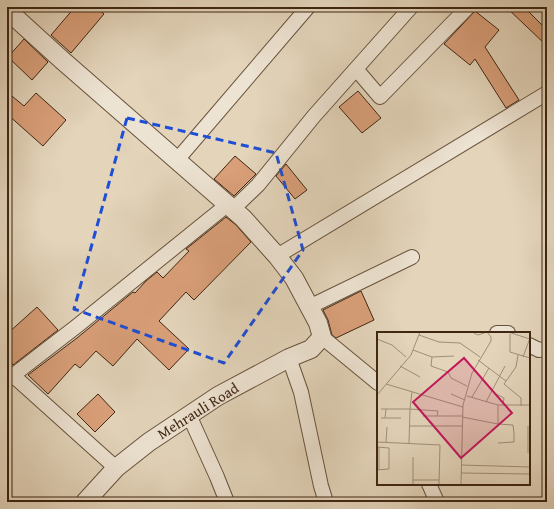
<svg xmlns="http://www.w3.org/2000/svg" width="554" height="509" font-family="'Gentium Book Plus',serif">
	<style>
		.building { fill: #d99f79; stroke: #3f2613 }
		.lines { fill: none; stroke-linecap: round; stroke-linejoin: round }
		.minor-casing { stroke: #68523d; stroke-width: 16 }
		.tertiary-casing { stroke: #68523d; stroke-width: 20 }
		.minor { stroke: #ede3d2; stroke-width: 14 }
		.tertiary { stroke: #ede3d2; stroke-width: 18 }
		.marked { fill: none; stroke: #1d4ed8; stroke-width: 3; stroke-dasharray: 8 5; stroke-linejoin: round }
		.labels { text-anchor: middle; stroke-width: 3; stroke-linejoin: round; paint-order: stroke }
		.street-label { font-size: 15px; fill: #3f2613; stroke: #ede3d2 }
		.inset-road { fill: none; stroke: #a18e77; stroke-width: 1 }
		.view { fill: #c2185b; fill-opacity: 0.15; stroke: #c2185b; stroke-width: 2 }
		.inset-edge { fill: none; stroke: #3f2613; stroke-width: 2 }
	</style>
	<rect width="100%" height="100%" fill="#e3d4ba"/>
	<filter id="stains"><feTurbulence type="fractalNoise" baseFrequency=".005" numOctaves="4"/><feColorMatrix values="0 0 0 0 .2 0 0 0 0 .09 0 0 0 0 .02 0 0 0 .5 -.17"/></filter>
	<radialGradient id="worn" r=".72"><stop offset=".6" stop-color="#630" stop-opacity="0"/><stop offset="1" stop-color="#630" stop-opacity=".3"/></radialGradient>
	<g class="building">
		<path d="M75 7H96L104 14 71 53 51 35Z"/>
		<path d="M506 7H524L547 30V46Z"/>
		<path d="M475 11 499 30 485 47 519 100 506 108 475 59 470 65 444 44Z"/>
		<path d="M24 39 48 62 32 80 8 57Z"/>
		<path d="M358 91 381 118 362 133 339 107Z"/>
		<path d="M7 92 24 106 36 93 66 120 43 146 7 114Z"/>
		<path d="M235 156 256 174 234 196 214 179Z"/>
		<path d="M286 164 307 190 295 199 276 176Z"/>
		<path d="M226 217 236 225 251 242 194 300 186 292 159 321 189 349 169 370 137 339 113 366 96 351 80 368 75 364 48 394 28 375 77 338 133 292 135 293 146 281 157 272 163 278 189 251 186 249Z"/>
		<path d="M361 291 374 320 336 338 332 335 328 320 323 310Z"/>
		<path d="M37 307 58 330 13 365 7 358V334Z"/>
		<path d="M98 394 115 412 95 432 77 414Z"/>
	</g>
	<g class="lines">
		<g class="minor-casing">
			<g id="minor">
				<path d="M356 69 380 97 468 7"/>
				<path d="M177 160 308 7"/>
				<path d="M233 209 258 185 314 116 411 7"/>
				<path d="M277 256 547 93"/>
				<path d="M309 307 412 257"/>
				<path d="M497 333H508"/>
				<path d="M322 337 378 383"/>
				<path d="M529 345 539 350 547 349"/>
				<path d="M289 358 301 392 321 486 326 502"/>
				<path d="M11 377 77 326 227 205"/>
				<path d="M7 379 11 377 17 379 116 468"/>
				<path d="M189 415 217 477 227 502"/>
				<path d="M429 484 437 502"/>
			</g>
		</g>
		<g class="tertiary-casing">
			<path id="tertiary" d="M7 10 62 60 243 218 277 256 294 278 318 323 322 337 311 349 289 358 218 396 149 442 116 468 85 502"/>
		</g>
		<use href="#minor" class="minor"/>
		<use href="#tertiary" class="tertiary"/>
	</g>
	<path class="marked" d="M127 118 276 153 303 250 224 363 74 309Z"/>
	<g class="labels">
		<g class="street-label">
			<text transform="translate(198 411) rotate(-32)" y="5">Mehrauli Road</text>
		</g>
	</g>
	<g transform="translate(377 332)">
		<rect width="153" height="153" fill="#e3d4ba"/>
		<path class="inset-road" d="M95 0 101 3 110 0M131 0 153 7M133 2V20L153 26M42 3 62 10 83 11 103 25M0 7 15 13 29 25M36 18 55 25 77 24M141 23 139 35 127 52 144 66V74M55 25 54 34 71 40 74 46 90 54M146 25 153 6M101 28 129 49M23 34 43 45M9 52 86 75M35 60 33 77 61 79 60 84M74 62 88 68M119 62 127 66 126 73M0 63 34 23 43 0M90 64 121 73H153M95 65 112 36M109 70 128 34M121 73V92L136 93 137 101V110L121 111M4 77H33L32 111M46 84H85M85 85 121 92M4 86H8L9 77M8 86H24M33 94H85M0 110 63 113 62 153M9 110 10 95M0 115 12 116V137L0 138M151 121V94M36 125V153M84 133 153 135M2 138V115M84 141 153 142M36 148H62M84 153 86 73 95 41 114 9V5L110 0"/>
		<path class="view" d="M87 26 135 81 84 126 36 70Z"/>
		<rect width="153" height="153" class="inset-edge"/>
	</g>
	<rect width="554" height="509" fill="none" stroke="#e3d4ba" stroke-width="24"/>
	<rect x="8" y="8" width="538" height="493" fill="none" stroke="#3f2613" stroke-width="2"/>
	<rect x="12" y="12" width="530" height="485" fill="none" stroke="#3f2613"/>
	<rect width="100%" height="100%" filter="url(#stains)"/>
	<rect width="100%" height="100%" fill="url(#worn)"/>
</svg>
